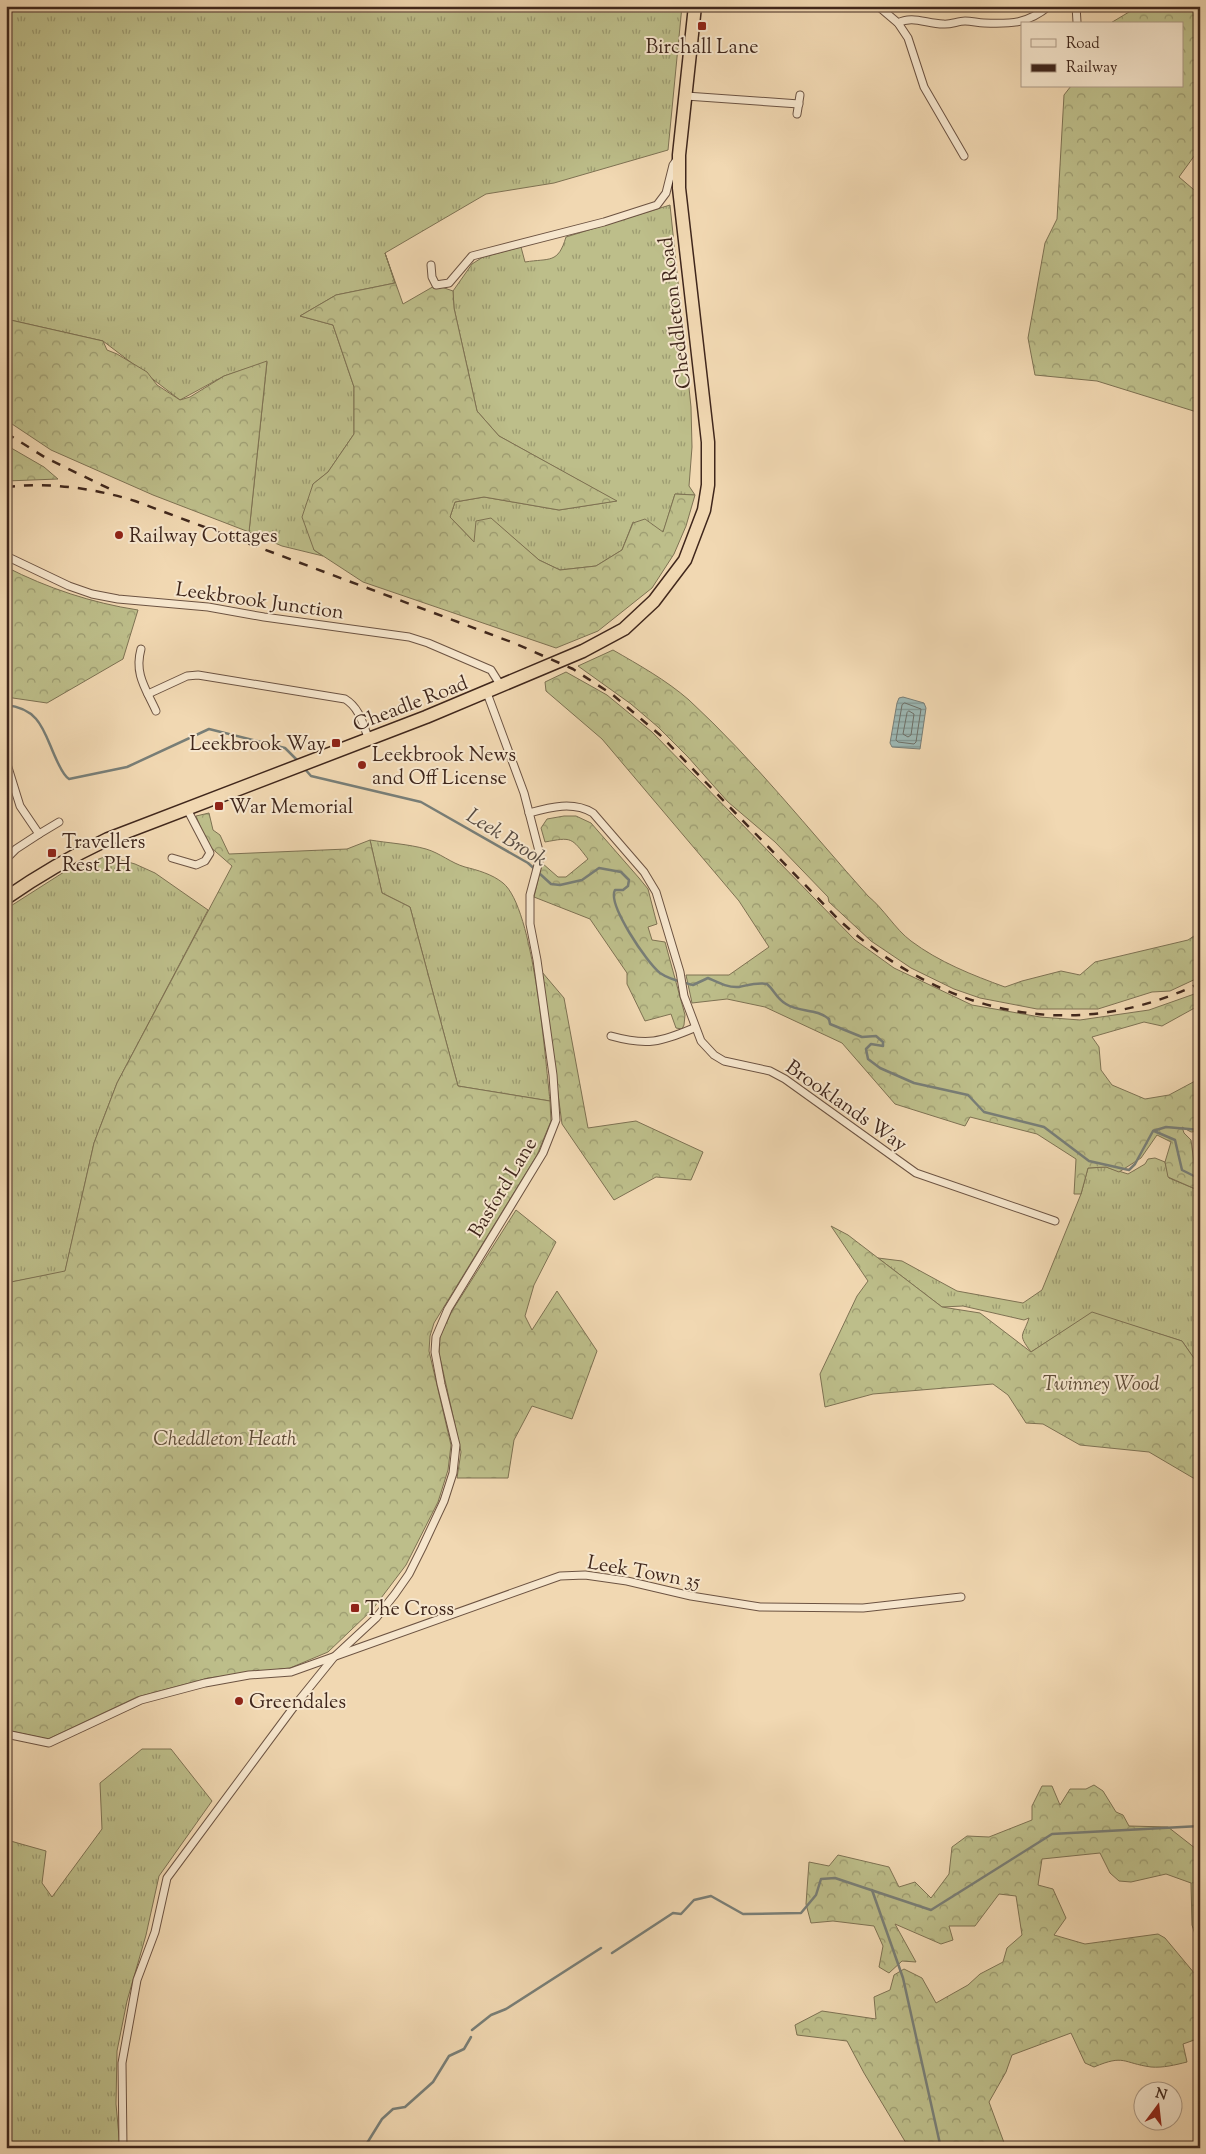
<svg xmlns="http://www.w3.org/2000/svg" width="1206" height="2154" font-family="'Sorts Mill Goudy',serif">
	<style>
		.grass { fill: url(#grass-tufts); stroke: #7e7253 }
		.forest { fill: url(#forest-crowns); stroke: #7e7253 }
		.water { fill: url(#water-rules); stroke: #787e77 }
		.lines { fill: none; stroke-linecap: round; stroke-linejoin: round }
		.shore { stroke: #6e7068; stroke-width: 1 }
		.stream { stroke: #787e77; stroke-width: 2.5 }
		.street-casing { stroke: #6c5342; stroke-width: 9 }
		.highway-casing { stroke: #40271c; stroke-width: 15 }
		.street { stroke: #f6e6cd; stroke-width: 7 }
		.highway { stroke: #f1d8b2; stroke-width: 12 }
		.rail { stroke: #40271c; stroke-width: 2.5; stroke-dasharray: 9 9; stroke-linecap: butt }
		.poi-dot { fill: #8f2418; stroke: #f6e6cd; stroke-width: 2 }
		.labels { text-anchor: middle; stroke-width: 4; stroke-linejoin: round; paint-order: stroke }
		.poi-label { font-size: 20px; fill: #40271c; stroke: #f6e6cd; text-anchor: start }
		.street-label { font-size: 20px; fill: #40271c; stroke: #f6e6cd }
		.park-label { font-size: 20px; font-style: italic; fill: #5f4d38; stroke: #f6e6cd }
		.water-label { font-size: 21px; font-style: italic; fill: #574b42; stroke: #f6e6cd }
	</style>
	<defs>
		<pattern id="grass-tufts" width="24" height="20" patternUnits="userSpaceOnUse" patternTransform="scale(1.25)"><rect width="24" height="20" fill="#bdbe8a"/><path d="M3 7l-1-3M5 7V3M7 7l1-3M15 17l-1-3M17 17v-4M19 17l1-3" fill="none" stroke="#9b9a70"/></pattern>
		<pattern id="forest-crowns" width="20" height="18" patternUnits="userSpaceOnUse" patternTransform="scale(1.25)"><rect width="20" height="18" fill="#bdbe8a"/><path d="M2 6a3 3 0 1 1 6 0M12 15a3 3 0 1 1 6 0" fill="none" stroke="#9b9a70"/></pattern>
		<pattern id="water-rules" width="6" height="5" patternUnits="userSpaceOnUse" patternTransform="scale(1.25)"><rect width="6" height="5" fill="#9db8b4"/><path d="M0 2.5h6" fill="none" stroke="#819692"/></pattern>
	</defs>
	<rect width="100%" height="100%" fill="#f1d8b2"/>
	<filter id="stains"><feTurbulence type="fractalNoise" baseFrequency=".004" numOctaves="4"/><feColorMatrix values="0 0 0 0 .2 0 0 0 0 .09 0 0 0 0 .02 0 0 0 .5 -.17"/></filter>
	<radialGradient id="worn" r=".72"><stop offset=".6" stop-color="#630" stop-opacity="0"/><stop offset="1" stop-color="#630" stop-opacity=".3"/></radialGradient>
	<g class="grass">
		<path d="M6 6H682L668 150 554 183 486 194 385 253 395 283 336 295 300 316 333 325 354 387V434L328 472 313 484 314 550 323 556 282 546 249 532 267 362 224 376 180 400 103 341 6 319Z"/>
		<path d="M670 205 691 407 692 447 689 486 695 495 675 494 663 533 633 522 622 550 596 566 560 570 539 560 491 519 474 542 450 517 455 502 484 497 559 510 616 501 499 436 477 411 454 308 453 291 472 264 483 257 521 247 525 262C550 258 558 264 566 237Z"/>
		<path d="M370 840C388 843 408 844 426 849 440 853 451 863 465 867 477 870 492 874 503 883 534 908 545 1057 550 1101L458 1086 410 907 382 893Z"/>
		<path d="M107 856 135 864 155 873 208 910 117 1083 94 1143 65 1272 6 1283V909L64 872Z"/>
		<path d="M1155 1158 1165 1162 1169 1178 1200 1191V1367L1182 1341 1092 1313 1031 1352C1017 1333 1023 1337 1029 1318L1024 1320 963 1306 942 1307 878 1258 902 1261 957 1291 1023 1303 1042 1290 1081 1194 1088 1168 1106 1167 1128 1174 1145 1164 1148 1159Z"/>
		<path d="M142 1749H171L212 1801 159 1876 146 1935 127 2001 117 2051 116 2104 120 2148H6L7 1840 46 1851 42 1883 52 1897 102 1829 100 1783Z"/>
	</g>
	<g class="forest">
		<path d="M1139 6H1200V148L1179 177 1200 195V413L1097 381 1035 375 1028 338 1045 243 1057 219 1064 95 1071 86H1182V24H1109Z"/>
		<path d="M385 253 403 304 436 285 453 291 454 308 477 411 499 436 617 501 559 510 484 497 455 502 450 517 474 542 476 521 491 518 539 560 560 570 596 566 622 550 633 523 645 519 663 532 675 494 695 495 686 526 674 554 652 588 598 631 556 648 363 582 314 550 302 517 313 484 328 472 354 434V387L333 325 300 316 336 295 395 283Z"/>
		<path d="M6 319 103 341 107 350 117 354 147 372 157 385 180 400 190 397 224 376 267 361 249 532 153 495 51 450 6 420Z"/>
		<path d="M6 445 44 467 58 479 6 481Z"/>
		<path d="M6 567C47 588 92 603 138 610L123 659 47 703 6 697Z"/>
		<path d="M613 650C639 665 666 680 689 700 754 760 809 830 868 896 884 909 895 929 911 941 939 962 972 975 1005 987L1022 981 1061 971 1080 975 1095 962 1188 940 1200 932V977L1170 991 1152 992 1098 1009H1037L980 998 954 989 911 968 871 941 829 902 828 897 775 842 728 802 688 757 658 727 631 704 578 666Z"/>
		<path d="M566 672 607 695 652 732 855 940 894 968 972 1005 1040 1017 1080 1020 1149 1010 1200 992V1005L1162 1026 1144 1022 1092 1037 1099 1047 1101 1070 1112 1085 1145 1099 1169 1095 1197 1080 1200 1081V1131L1191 1132 1182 1127 1184 1133 1191 1140 1195 1170 1200 1172V1191L1168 1177 1165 1162 1171 1142 1157 1135 1141 1158 1119 1172 1106 1167 1088 1168 1081 1194H1074L1076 1159 1037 1134 970 1117 965 1126 895 1104 842 1043 765 1007 727 999 692 1003 686 975H729L769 947 739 901 602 739 546 691 545 682Z"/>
		<path d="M209 813 213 830 220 835 229 854 347 849 370 840 382 893 410 907 458 1086 550 1101 551 1121 537 1155 434 1323 430 1336 429 1351 451 1445 448 1470 438 1502 406 1565 372 1610 328 1652 290 1668 208 1678 137 1697 48 1739 6 1730V1283L65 1271 94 1143 117 1083 232 866 208 845 196 816Z"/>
		<path d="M564 816H576L591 823 639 878 648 889 657 924 648 927 652 940 665 942 685 1015 684 1025 682 1029 676 1028 671 1014 645 1021 627 984V973L590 919 534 897 542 863 558 877H566L588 859C571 837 572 837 545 842L541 828 547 819Z"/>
		<path d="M542 972 564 998 588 1128 636 1121 703 1152 691 1180 656 1177 614 1200 562 1124Z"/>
		<path d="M516 1210 556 1242 534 1285 525 1316 532 1330 557 1291 597 1351 572 1419 532 1406 514 1440 508 1478H457L461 1452 439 1353 440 1336 452 1311Z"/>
		<path d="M831 1226 848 1235 942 1307 980 1313 1031 1352 1092 1312 1182 1341 1200 1367V1482L1149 1452 1080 1445 1043 1424 1026 1423 1008 1395 993 1384 873 1394 825 1407 820 1374 857 1296 868 1281Z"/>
		<path d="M1094 1785 1103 1791 1116 1812 1123 1815 1129 1826 1168 1827 1200 1852V1950L1192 1925 1191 1883 1166 1874 1131 1882 1119 1881 1110 1873 1100 1853 1042 1859 1038 1885 1053 1889 1066 1918 1054 1935 1085 1944 1158 1934 1165 1938 1200 1980V2038L1183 2044 1187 2062C1175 2065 1163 2068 1151 2067 1122 2063 1125 2054 1094 2067L1085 2063 1071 2033 1012 2055 1006 2072 989 2102 1006 2148H909L864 2073 847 2041 797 2035 795 2025 822 2011 876 2019 874 1997 890 1990 894 1975 904 1969 922 1978 936 2003 968 1985 980 1974 1003 1962 1007 1948 1022 1935 1016 1896 999 1894 975 1926H949L953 1940 941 1944 895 1924 916 1962 902 1961 889 1973 879 1967 883 1946 874 1926 833 1921 811 1923 806 1904 809 1862 829 1866 838 1855 889 1867 899 1887 915 1882 931 1898 949 1874 952 1847 967 1836 989 1837 1032 1820V1806L1042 1786H1052L1060 1805 1070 1789H1086Z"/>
	</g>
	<path class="water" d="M903 697 924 703 926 708 920 749 892 747 890 743 897 703 899 698Z"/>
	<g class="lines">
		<g class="shore">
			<path d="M905 703 921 709 916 742 914 744 898 742 896 740 902 705Z"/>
			<path d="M909 711 914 714 911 735 908 737 903 734 907 713Z"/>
		</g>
		<g class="stream">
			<path d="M6 705C43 709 44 735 58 763 61 769 64 776 69 779L127 767 209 729 285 748 299 762"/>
			<path d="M304 768 311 776 421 802 528 863 551 884 560 885 582 880 599 868 621 872 629 880 628 886 623 890H615C607 904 647 963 660 973 670 980 682 982 693 985L708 978C717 982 728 988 739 987 749 985 757 982 767 984 775 991 776 998 786 1004 800 1013 816 1008 829 1019L830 1024 862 1037 876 1036 883 1042V1046L871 1044 866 1049 868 1059 880 1068 914 1083 968 1095 984 1112 1044 1127 1089 1161 1129 1170 1135 1164 1153 1131 1166 1127 1200 1130"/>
			<path d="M1154 1131 1175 1140 1182 1170 1200 1179"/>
			<path d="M872 1890 903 1978 940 2144V2148"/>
			<path d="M612 1953 673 1913 681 1914 694 1900 711 1896 743 1914 801 1913 816 1895 821 1879 835 1878 931 1910 1052 1834 1200 1826"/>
			<path d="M472 2030 491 2015 506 2009 601 1948"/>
			<path d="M364 2148 382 2119 393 2109 405 2107 433 2082 449 2056 464 2049 471 2037"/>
		</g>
		<g class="street-casing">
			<g id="street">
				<path d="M878 6 898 23 908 38 924 87 964 156"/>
				<path d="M1076 6 1077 22"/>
				<path d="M898 23C912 15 927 24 943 24 950 25 958 21 965 21 972 21 978 23 984 23 1012 24 1027 24 1049 6"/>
				<path d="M686 96 799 104"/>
				<path d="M797 114 800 95"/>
				<path d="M431 265 432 277 436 285 449 283 472 256 604 222 657 205 666 193 673 165 678 158"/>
				<path d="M6 556 69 586 92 594 118 599 208 607 264 617 409 637 428 643 491 670 501 686"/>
				<path d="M141 649C134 674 146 689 156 711"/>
				<path d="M148 694 187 676 198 675 345 699C360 708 363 725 369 740"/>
				<path d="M6 761 20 806 39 834 16 849 6 859"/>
				<path d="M529 813C551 807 573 801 593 813L644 872 656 892 680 972 684 996 701 1041 714 1055 724 1061 770 1071 785 1079 916 1173 1055 1221"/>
				<path d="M39 834 59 822"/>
				<path d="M172 858 196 865 205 861 210 853 187 809"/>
				<path d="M611 1036C647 1046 661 1042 694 1028"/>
				<path d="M6 1734 49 1743 141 1700 205 1683 249 1675 291 1672 560 1576 585 1575 627 1581 691 1596 760 1607 863 1608 961 1597"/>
				<path d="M123 2148 122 2063 137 1980 155 1932 167 1878 296 1704 334 1657 376 1618 395 1594 409 1574 422 1548 444 1501 453 1473 456 1445 441 1384 435 1352 436 1337 448 1309 543 1153 556 1120 553 1075 537 960 530 924V895L539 861V851L524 793 487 693"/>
			</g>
		</g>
		<g class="highway-casing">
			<path id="highway" d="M6 898C39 875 72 856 108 839L426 717 583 651 624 629 654 601 685 560 704 510 708 485V442L679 188V155L695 6"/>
		</g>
		<use href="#street" class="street"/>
		<use href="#highway" class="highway"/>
		<g class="rail">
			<path d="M6 433 46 458 112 490"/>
			<path d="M6 487C50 482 93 488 135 501L514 643 573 669 613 695 660 735 838 919C940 1013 1071 1046 1200 983"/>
		</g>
	</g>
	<g class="poi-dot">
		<rect x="697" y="21" width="10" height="10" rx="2.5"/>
		<circle cx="119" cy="535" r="5"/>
		<rect x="331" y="738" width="10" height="10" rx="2.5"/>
		<circle cx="362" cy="765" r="5"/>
		<rect x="214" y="801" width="10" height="10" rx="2.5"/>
		<rect x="47" y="848" width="10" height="10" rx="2.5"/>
		<rect x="350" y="1603" width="10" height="10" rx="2.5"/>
		<circle cx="239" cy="1701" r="5"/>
	</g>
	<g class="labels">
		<g class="poi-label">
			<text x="702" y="53" text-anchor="middle">Birchall Lane</text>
			<text x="129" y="542">Railway Cottages</text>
			<text x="326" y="750" text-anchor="end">Leekbrook Way</text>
			<text x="372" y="761">Leekbrook News<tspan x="372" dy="23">and Off License</tspan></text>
			<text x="229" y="813">War Memorial</text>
			<text x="62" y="848">Travellers<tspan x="62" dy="23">Rest PH</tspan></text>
			<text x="365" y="1615">The Cross</text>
			<text x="249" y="1708">Greendales</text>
		</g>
		<g class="street-label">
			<text transform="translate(674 313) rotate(-97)" y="7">Cheddleton Road</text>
			<text transform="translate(260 600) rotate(8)" y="7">Leekbrook Junction</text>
			<text transform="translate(410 703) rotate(-21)" y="7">Cheadle Road</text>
			<text transform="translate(847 1105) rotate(35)" y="7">Brooklands Way</text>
			<text transform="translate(502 1187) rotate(-59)" y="7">Basford Lane</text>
			<text transform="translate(644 1571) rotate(10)" y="7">Leek Town 35</text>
		</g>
		<g class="park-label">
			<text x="1101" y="1390">Twinney Wood</text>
			<text x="225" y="1445">Cheddleton Heath</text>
		</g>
		<g class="water-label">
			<text transform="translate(507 837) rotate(32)" y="7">Leek Brook</text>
		</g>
	</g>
	<rect width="1206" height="2154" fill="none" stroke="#f1d8b2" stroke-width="25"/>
	<rect x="8" y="8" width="1191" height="2139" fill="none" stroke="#40271c" stroke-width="2.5"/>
	<rect x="12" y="12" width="1181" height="2129" fill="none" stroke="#40271c"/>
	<rect x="1021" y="22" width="162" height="65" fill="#f6e6cd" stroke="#ad9a86"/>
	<rect x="1031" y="39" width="25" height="8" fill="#f6e6cd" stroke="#ad9a86"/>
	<text x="1066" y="48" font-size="15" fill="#40271c">Road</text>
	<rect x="1031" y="64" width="25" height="8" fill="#40271c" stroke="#ad9a86"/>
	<text x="1066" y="72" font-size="15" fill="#40271c">Railway</text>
	<g transform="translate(1158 2106) rotate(15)"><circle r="24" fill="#f6e6cd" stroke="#ad9a86"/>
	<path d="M0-4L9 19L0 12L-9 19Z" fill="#8f2418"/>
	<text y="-8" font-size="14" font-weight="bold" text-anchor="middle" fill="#40271c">N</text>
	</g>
	<rect width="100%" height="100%" filter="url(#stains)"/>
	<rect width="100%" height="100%" fill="url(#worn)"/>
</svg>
